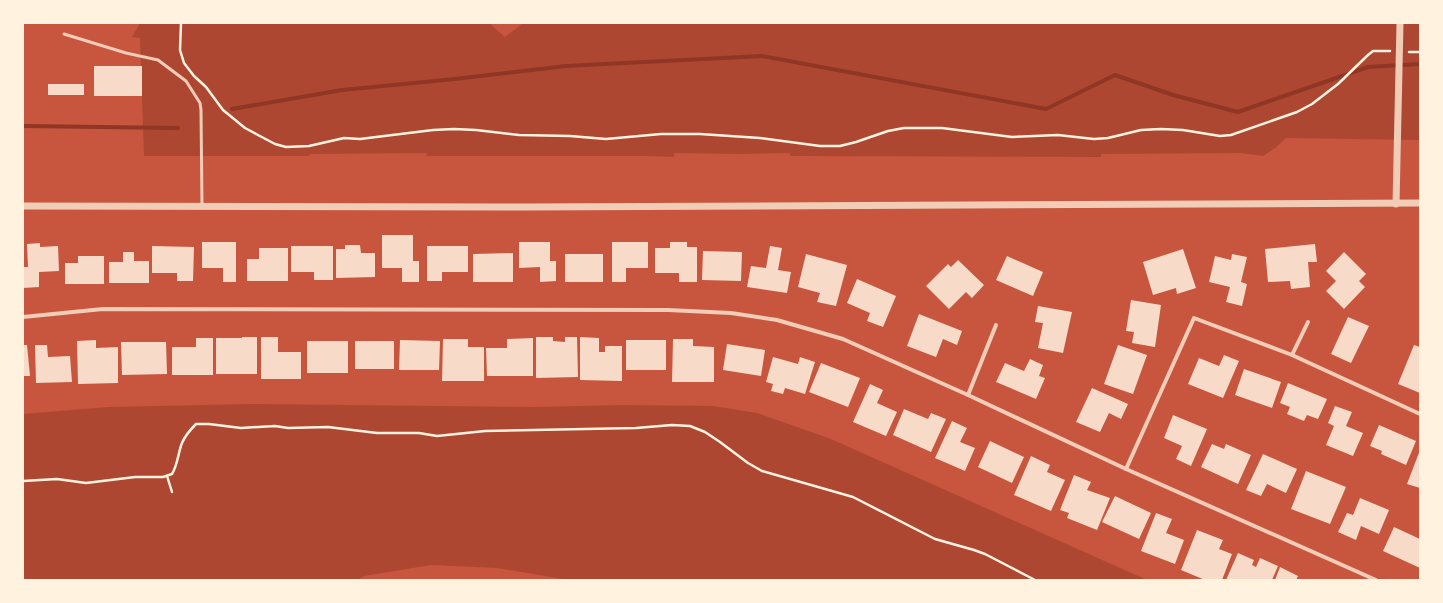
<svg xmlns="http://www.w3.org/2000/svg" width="1443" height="603" font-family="'Crimson Pro',serif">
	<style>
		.green { fill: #ae4732 }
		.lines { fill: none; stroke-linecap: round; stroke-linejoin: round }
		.stream { stroke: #8f3625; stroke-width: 4 }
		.building { fill: #f7dbc8 }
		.path { stroke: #fff3e0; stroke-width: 2.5 }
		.service { stroke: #f1ccb7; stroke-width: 3 }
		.minor { stroke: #f1ccb7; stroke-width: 4 }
		.tertiary { stroke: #f1ccb7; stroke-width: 7 }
	</style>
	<rect width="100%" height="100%" fill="#c8553d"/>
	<g class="green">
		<path d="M140 23H489L505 37 523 23H1420V140L1286 138 1275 148 1263 156 1241 153 1101 154V157L802 156H790V153L742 154 674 153V157L646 156H427L426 153 310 154 309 156H144L140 38 132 37Z"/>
		<path d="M251 404 533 407 624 405 713 406 757 413 831 439 1147 580H569L497 568 431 565 364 576 357 580H23V414L108 407Z"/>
	</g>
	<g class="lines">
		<g class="stream">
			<path d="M232 109 342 90 455 79 566 66 762 56 1046 109 1115 75 1173 95 1238 112 1368 67 1420 64"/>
			<path d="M23 126 178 128"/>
		</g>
	</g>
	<g class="building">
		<rect x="94" y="66" width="48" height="30"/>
		<rect x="48" y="84" width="36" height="11"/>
		<path d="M382 235H413V261H419V282H402V268H382Z"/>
		<path d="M202 242H236V282H223V268H202Z"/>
		<path d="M519 242H550V261H556V281L540 282V267L519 268Z"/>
		<path d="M612 242H648V268H626V282H612Z"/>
		<path d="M670 242H687V247H697V282H679V273H655V248H670Z"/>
		<path d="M40 243V247L58 246 59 271 39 272V287L23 288V267H28L27 244Z"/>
		<path d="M1315 244 1317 262H1308L1310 287 1291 289 1290 281 1268 282 1265 249Z"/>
		<path d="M345 245H360L361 253H375V277L336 278V249H345Z"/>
		<path d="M152 246 194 247 193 281H177V273H152Z"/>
		<path d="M291 246H333V280H314V272H291Z"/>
		<path d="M427 246H468V272H442V281H427Z"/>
		<path d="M770 246 782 248 778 270 791 272 787 293 747 287 751 266 766 268Z"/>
		<path d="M259 248H288V281H247V259H259Z"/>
		<path d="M1183 249 1196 288 1177 294 1176 288 1153 295 1143 262Z"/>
		<path d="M703 251 742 252 741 281 702 280Z"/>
		<path d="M123 252H134V261H149V283H109V262H123Z"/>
		<path d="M1344 252 1366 274 1359 281 1365 287 1344 309 1326 291 1336 281 1326 271Z"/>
		<path d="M513 253V282H473V254Z"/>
		<rect x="565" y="254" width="38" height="28"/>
		<path d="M806 254 847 265 836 306 817 302 820 293 798 287Z"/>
		<path d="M1232 254 1247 257 1241 282 1247 284 1242 306 1226 302 1230 287 1209 282 1215 256 1231 260Z"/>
		<path d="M78 256H104V284H65V263H78Z"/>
		<path d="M1007 256 1043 272 1033 296 996 280Z"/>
		<path d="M958 260 984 285 972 298 966 292 949 309 926 286 948 264 951 267Z"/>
		<path d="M857 279 896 296 883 327 867 321 870 313 847 303Z"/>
		<path d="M1131 300 1161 305 1155 347 1132 343 1134 332 1126 331Z"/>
		<path d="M1038 306 1072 312 1063 353 1038 348 1043 323 1035 322Z"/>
		<path d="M919 314 962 331 957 345 943 339 936 357 907 346Z"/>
		<path d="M1348 317 1369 326 1351 363 1331 354Z"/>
		<path d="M242 337H257V374H216V338H242Z"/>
		<path d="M261 337H278V352H301V379H261Z"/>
		<path d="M536 337H553V341L565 342V337H577L578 377 536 378Z"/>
		<path d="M580 337 599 338V352H605V346H622V381L580 380Z"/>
		<path d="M196 338H213V375H172V347H196Z"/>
		<path d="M533 338V376H487L486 348H507V339Z"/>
		<path d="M443 339H468V347H484V381H442Z"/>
		<path d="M673 339H693V346L714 347V382H672Z"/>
		<path d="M96 340V348L118 347V383L78 384 77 341Z"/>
		<path d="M400 340 440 341 439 370H399Z"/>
		<rect x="626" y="340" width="40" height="30"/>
		<rect x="307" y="341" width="41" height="32"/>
		<rect x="355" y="341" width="39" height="28"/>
		<path d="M121 342H166L167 374 122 375Z"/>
		<path d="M727 344 765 350 761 376 723 370Z"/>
		<path d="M23 345H27L30 376H23Z"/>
		<path d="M35 345H47L48 357 70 356 72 382 36 383Z"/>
		<path d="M1118 345 1147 355 1133 394 1104 384Z"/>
		<path d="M1414 345 1420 347V393L1398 384Z"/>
		<path d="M1224 355 1239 361 1223 398 1188 384 1199 358 1219 366Z"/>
		<path d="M773 357 798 364 800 357 815 362 805 394 785 388 783 394 771 391 773 384 766 382Z"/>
		<path d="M1030 359 1043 365 1039 376 1045 378 1036 399 996 382 1005 363 1024 371Z"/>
		<path d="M821 363 860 378 848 407 809 392Z"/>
		<path d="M1244 369 1281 382 1272 408 1235 395Z"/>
		<path d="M1288 383 1327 399 1318 419 1307 415 1304 421 1287 414 1290 407 1280 403Z"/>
		<path d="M870 384 883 390 877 403 897 412 886 436 853 422Z"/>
		<path d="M1092 388 1128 404 1121 419 1109 413 1100 432 1076 422Z"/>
		<path d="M1335 406 1352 412 1346 426 1363 433 1353 456 1326 445 1334 426 1328 423Z"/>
		<path d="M904 409 928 419 931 413 946 419 931 452 893 435Z"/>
		<path d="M1173 415 1207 429 1191 466 1176 459 1182 446 1164 438Z"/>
		<path d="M952 421 967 428 960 442 975 448 965 471 935 458Z"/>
		<path d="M1379 425 1416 441 1406 465 1381 454 1382 451 1370 446Z"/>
		<path d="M990 441 1024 457 1012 483 978 467Z"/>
		<path d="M1212 444 1224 449 1226 444 1251 455 1238 484 1201 467Z"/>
		<path d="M1420 450V488L1407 484Z"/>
		<path d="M1263 454 1297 469 1286 493 1267 484 1261 496 1246 490Z"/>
		<path d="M1031 456 1050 465 1047 472 1065 480 1051 511 1014 495Z"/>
		<path d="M1306 471 1346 487 1330 524 1291 509Z"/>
		<path d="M1074 475 1091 482 1087 490 1110 498 1097 530 1067 518 1069 513 1060 510Z"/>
		<path d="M1115 496 1151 513 1139 539 1102 522Z"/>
		<path d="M1360 498 1389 510 1379 534 1361 526 1356 540 1338 532 1347 513 1353 515Z"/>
		<path d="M1156 513 1172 519 1166 533 1184 540 1175 564 1141 551Z"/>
		<path d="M1394 527 1420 539V568L1383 551Z"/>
		<path d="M1197 530 1223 540 1219 549 1232 554 1222 580H1205L1181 570Z"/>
		<path d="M1238 553 1254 560 1252 565 1256 567 1260 558 1278 566 1272 580H1226Z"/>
		<path d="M1280 567 1298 576 1296 580H1275Z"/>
	</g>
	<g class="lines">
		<g class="path">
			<path d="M181 23 180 50 184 63 194 76 206 87 223 110 245 128 275 144 286 147 309 146 344 138 360 139 433 130 454 129 476 130 519 135 570 136 606 139 661 134H700L760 138 820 146H840L856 142 888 131 904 128H942L1012 137 1058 135 1094 139 1108 138 1141 130 1161 129 1183 130 1220 136 1231 135 1297 112 1312 104 1338 84 1368 55 1373 51H1390"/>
			<path d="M1409 52H1420"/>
			<path d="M167 476 172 492"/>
			<path d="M23 481 57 479 86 483 135 477H163L172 474C178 464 178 453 182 443 185 436 190 430 196 424H209L241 428 275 426 288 428 328 427 377 433H419L437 436 485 431 636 428 672 425 690 426 705 432 720 442 748 463 762 471 853 497 935 539 974 550 985 554 1035 580"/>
		</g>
		<path class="service" d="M64 34 126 53 158 60 186 81 200 103 201 110 202 206"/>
		<g class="minor">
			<path d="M23 317 103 309 668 310 731 313 777 320 843 339 968 395 1126 469 1376 580"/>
			<path d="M1292 355 1308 322"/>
			<path d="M968 395 996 325"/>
			<path d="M1126 469 1194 318 1292 355 1420 414"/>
		</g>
		<g class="tertiary">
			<path d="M1396 204 1400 23"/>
			<path d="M23 206 525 207 1420 203"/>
		</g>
	</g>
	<rect width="1443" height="603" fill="none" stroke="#fff3e0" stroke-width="48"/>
</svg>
